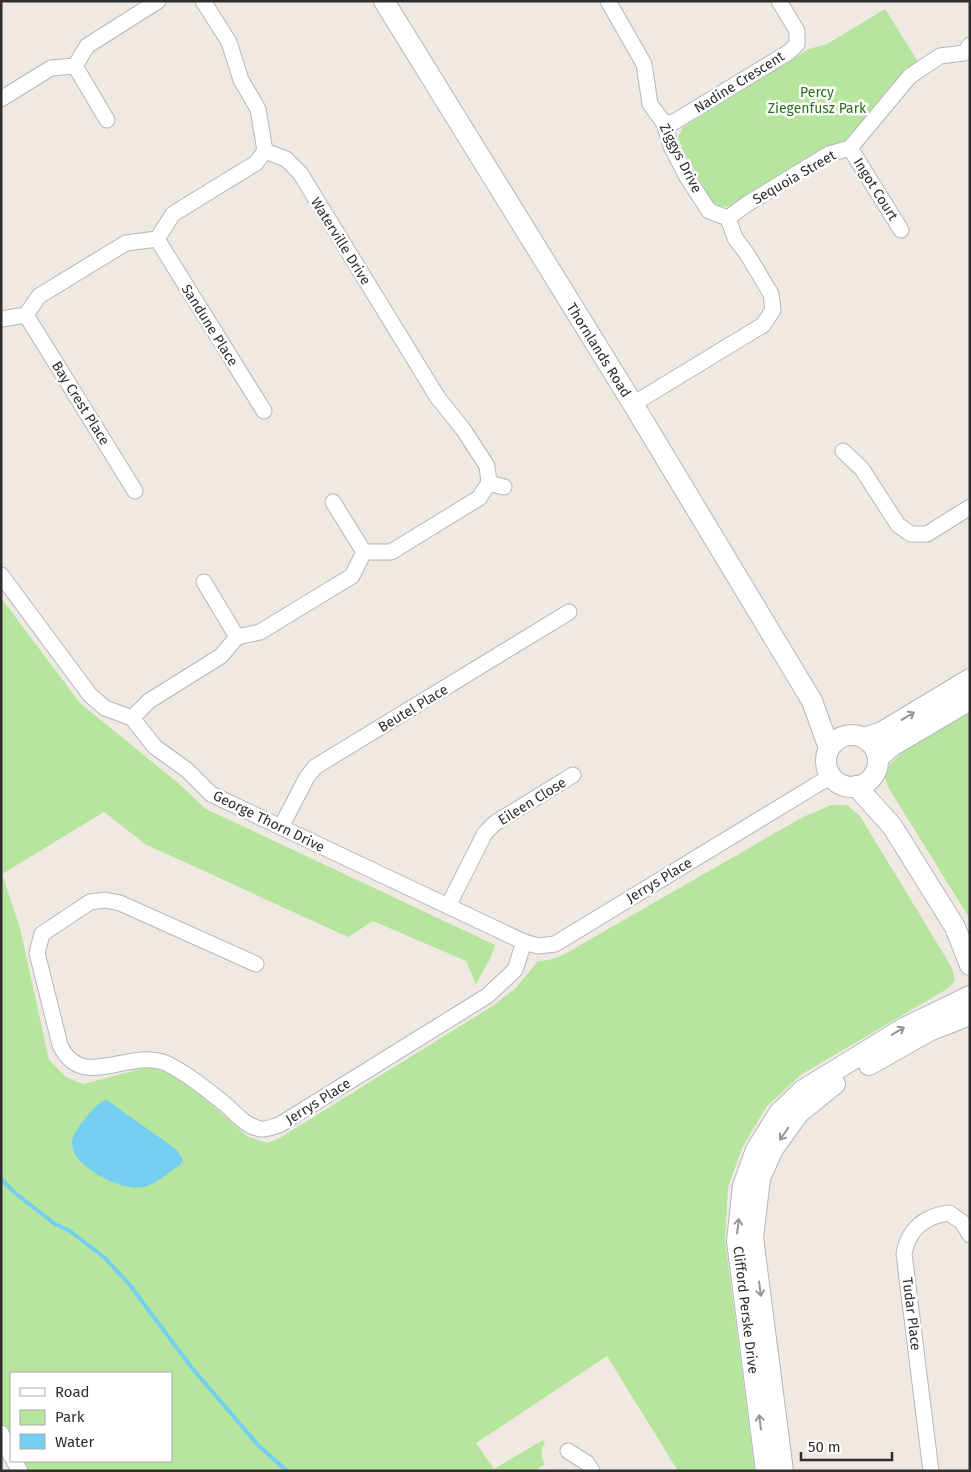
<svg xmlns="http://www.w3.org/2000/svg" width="971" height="1472" font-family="'Fira Sans',sans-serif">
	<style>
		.green { fill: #b6e59e }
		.water { fill: #75cff0 }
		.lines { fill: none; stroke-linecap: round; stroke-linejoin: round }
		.stream { stroke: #75cff0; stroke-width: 4 }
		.street-casing { stroke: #b4b7c1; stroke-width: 17 }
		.secondary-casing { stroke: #b4b7c1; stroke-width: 22 }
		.street { stroke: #fff; stroke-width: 15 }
		.secondary { stroke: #fff; stroke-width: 20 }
		.oneway { stroke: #969696 }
		.labels { text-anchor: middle; stroke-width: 5; stroke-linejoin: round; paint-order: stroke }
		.street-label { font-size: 14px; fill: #2e2e2e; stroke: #fff }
		.park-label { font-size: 14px; fill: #2c6e1b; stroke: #fff }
	</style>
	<rect width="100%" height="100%" fill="#efe9e1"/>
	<g class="green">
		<path d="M885 9 922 68 906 73 844 142 820 150 739 200 731 207 719 206 712 202 682 148 678 137 683 127 809 49 827 44Z"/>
		<path d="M1 598 80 703 178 783 206 809 495 945 491 957 476 984 466 961 373 921 348 937 145 844 104 812 2 874 20 928 49 1060 66 1077 83 1084 148 1067 170 1073 195 1090 247 1136 267 1143 278 1139 491 1007 516 988 538 961 550 960 563 955 803 817 831 805H847L860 816 952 968 955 981 947 989 802 1074 767 1106 743 1146 728 1187 725 1240 755 1471H678L607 1356 476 1443 494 1469 543 1440 545 1443C540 1450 541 1457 545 1464L534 1471H20L14 1461H171V1373H11V1456L1 1433Z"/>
		<path d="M970 710V919L888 787C887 783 885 779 885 775 886 755 952 721 970 710Z"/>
	</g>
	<path class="water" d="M107 1100 177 1150 183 1160 180 1165C169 1172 156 1184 144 1187 123 1192 71 1167 72 1143 73 1132 81 1124 87 1116 93 1110 98 1102 107 1100Z"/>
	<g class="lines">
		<path class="stream" d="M1 1179 15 1193 55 1224 70 1231 105 1258 129 1284 192 1368 258 1445 287 1471"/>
		<g class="street-casing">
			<g id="street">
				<path d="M608 1 644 64 650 104 664 123 671 146 687 177 709 211 728 218"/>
				<path d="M75 66 107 120"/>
				<path d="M1 99 51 68 75 66 87 46 158 1"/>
				<path d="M664 123 674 122 789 52 797 44V31L779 1"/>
				<path d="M850 148 901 230"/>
				<path d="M728 218 747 204 829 154 850 148 910 76 940 56 964 53 970 45"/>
				<path d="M157 239 264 411"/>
				<path d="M26 315 135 491"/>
				<path d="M1 319 26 315 39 296 126 243 157 239 173 214 256 163 265 151"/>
				<path d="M633 404 763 325 773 310 771 294 747 254 735 238 728 218"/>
				<path d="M843 451 862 469 898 525 911 534H927L970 507"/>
				<path d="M489 483 504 487"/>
				<path d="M333 502 364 552"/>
				<path d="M1 575 90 695 105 708 132 718 155 747 187 770 211 794 524 942 538 946 555 944 831 776"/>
				<path d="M204 582 237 637"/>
				<path d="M132 718 149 701 221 656 237 637 260 632 352 576 364 552H391L479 498 489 483 487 466 463 429 438 398 300 173 286 159 265 151 258 109 241 80 229 42 203 1"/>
				<path d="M281 827 307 777 315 767 569 612"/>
				<path d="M448 906 485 833 495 823 573 775"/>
				<path d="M256 964 120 903 105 900 90 902 42 934 37 953 60 1045C81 1091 127 1050 163 1062 169 1064 175 1068 180 1071 197 1081 211 1093 226 1105 236 1114 247 1127 261 1129 266 1130 274 1126 279 1125L487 996 515 970 524 942"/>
				<path d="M1 1433 11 1456"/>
				<path d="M568 1451 587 1463 592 1471"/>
				<path d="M14 1461 20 1471"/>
				<path d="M931 1471 904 1254C908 1229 925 1216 949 1213L962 1222 970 1235"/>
			</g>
		</g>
		<g class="secondary-casing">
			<g id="secondary">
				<path d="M384 1 633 404 812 701 829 748"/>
				<circle cx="852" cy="761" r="26"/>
				<path d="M865 738 882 732 970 679"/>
				<path d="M878 758 892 746 970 700"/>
				<path d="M856 786 892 826 955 927 970 965"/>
				<path d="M869 1065 929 1031 970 1015"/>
				<path d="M766 1471 737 1241 743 1186 756 1150 779 1113 803 1090 904 1028 970 996"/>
				<path d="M783 1471 753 1238 760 1178 773 1149 799 1113 835 1084"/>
			</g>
		</g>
		<use href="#street" class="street"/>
		<use href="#secondary" class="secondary"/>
	</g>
	<defs><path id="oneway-shaft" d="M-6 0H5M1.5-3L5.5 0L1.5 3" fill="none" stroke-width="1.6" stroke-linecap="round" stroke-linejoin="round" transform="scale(1.25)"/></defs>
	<g class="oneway">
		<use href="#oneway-shaft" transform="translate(908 716) rotate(-31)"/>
		<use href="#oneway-shaft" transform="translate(898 1031) rotate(-31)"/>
		<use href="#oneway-shaft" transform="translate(784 1134) rotate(125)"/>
		<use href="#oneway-shaft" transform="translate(738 1226) rotate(-83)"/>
		<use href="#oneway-shaft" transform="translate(760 1289) rotate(83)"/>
		<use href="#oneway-shaft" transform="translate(760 1422) rotate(-97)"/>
	</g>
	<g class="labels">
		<g class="street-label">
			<text transform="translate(739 82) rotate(-32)" y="5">Nadine Crescent</text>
			<text transform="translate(681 158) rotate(63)" y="5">Ziggys Drive</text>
			<text transform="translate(794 177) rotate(-30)" y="5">Sequoia Street</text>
			<text transform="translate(876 189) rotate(58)" y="5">Ingot Court</text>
			<text transform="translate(341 241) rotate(58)" y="5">Waterville Drive</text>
			<text transform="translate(210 325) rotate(58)" y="5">Sandune Place</text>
			<text transform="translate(599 350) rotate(58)" y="5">Thornlands Road</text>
			<text transform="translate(81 403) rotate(58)" y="5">Bay Crest Place</text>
			<text transform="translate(413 708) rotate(-31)" y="5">Beutel Place</text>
			<text transform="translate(532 801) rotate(-32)" y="5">Eileen Close</text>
			<text transform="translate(269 821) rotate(26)" y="5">George Thorn Drive</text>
			<text transform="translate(659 880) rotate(-31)" y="5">Jerrys Place</text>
			<text transform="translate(318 1101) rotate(-32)" y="5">Jerrys Place</text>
			<text transform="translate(746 1310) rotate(83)" y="5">Clifford Perske Drive</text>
			<text transform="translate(912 1314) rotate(83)" y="5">Tudar Place</text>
		</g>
		<g class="park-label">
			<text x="817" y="97">Percy<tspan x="817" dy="16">Ziegenfusz Park</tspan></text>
		</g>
	</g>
	<rect width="971" height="1472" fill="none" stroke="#2e2e2e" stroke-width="5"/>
	<rect x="10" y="1372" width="162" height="90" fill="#ffffff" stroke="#ababab"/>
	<rect x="20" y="1388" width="25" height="8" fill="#ffffff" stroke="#ababab"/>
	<text x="55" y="1397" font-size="15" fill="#2e2e2e">Road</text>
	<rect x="20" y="1410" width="25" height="15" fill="#b6e59e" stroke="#ababab"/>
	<text x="55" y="1422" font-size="15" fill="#2e2e2e">Park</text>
	<rect x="20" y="1434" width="25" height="15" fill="#75cff0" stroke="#ababab"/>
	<text x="55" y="1447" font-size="15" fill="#2e2e2e">Water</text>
	<path d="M801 1452v8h91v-8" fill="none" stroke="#2e2e2e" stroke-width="2.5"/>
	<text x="808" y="1452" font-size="15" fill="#2e2e2e" stroke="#ffffff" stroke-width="4" paint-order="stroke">50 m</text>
</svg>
